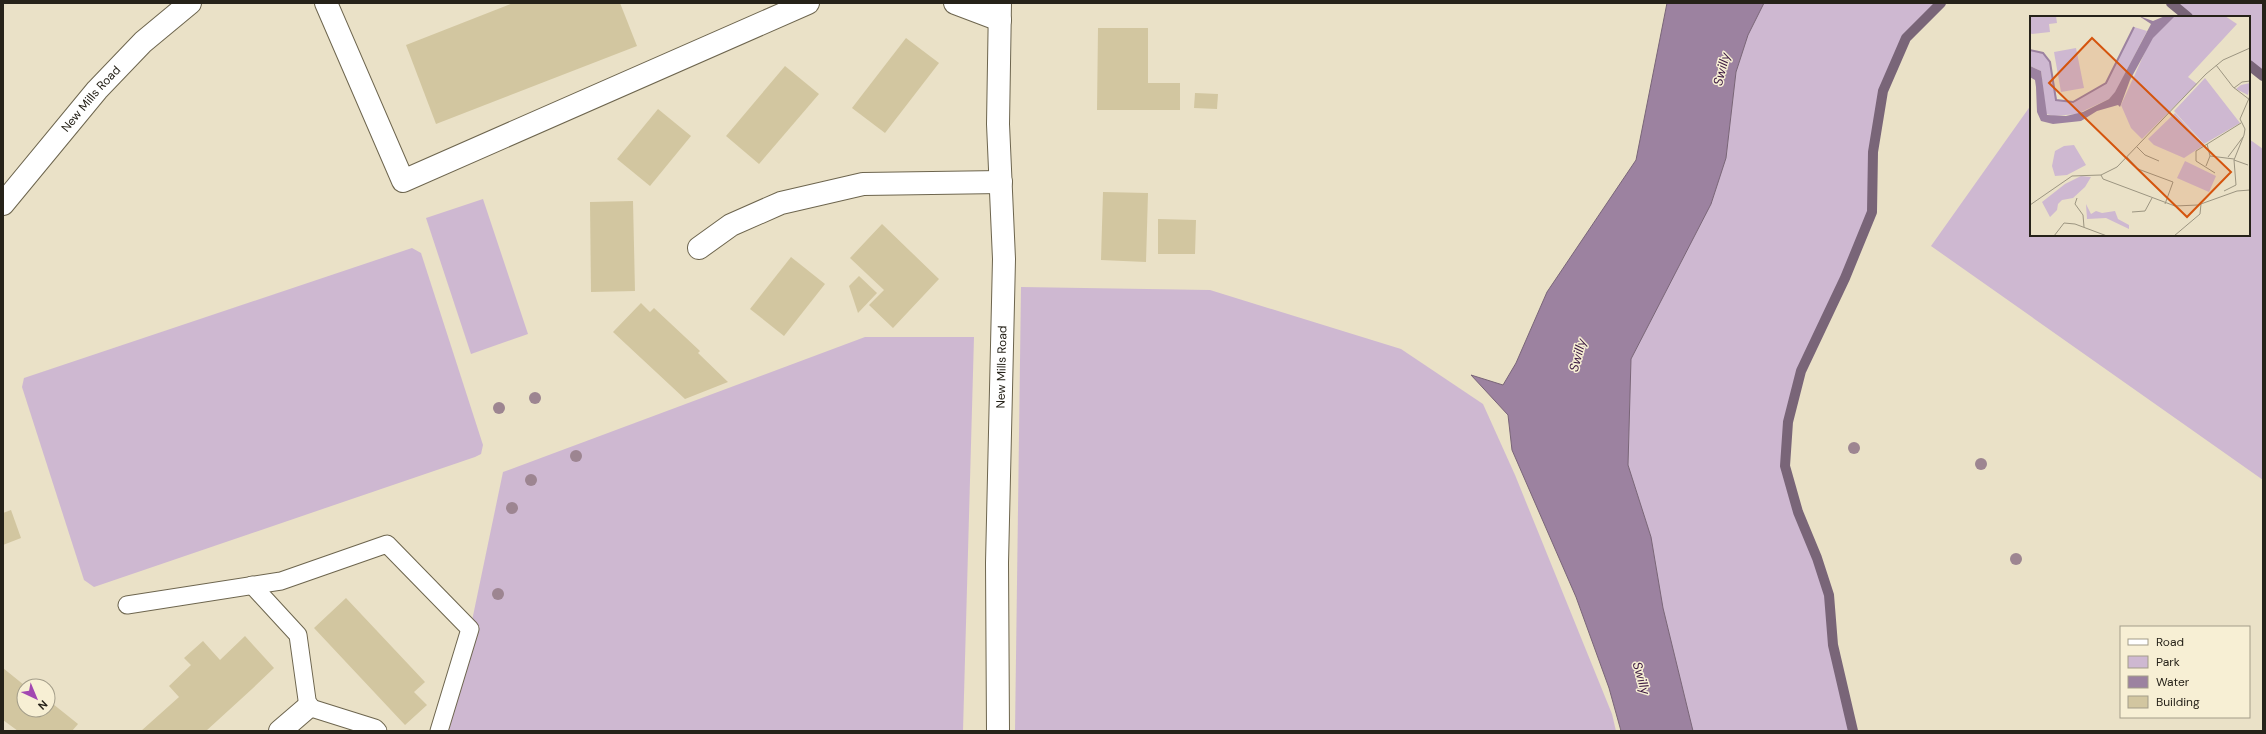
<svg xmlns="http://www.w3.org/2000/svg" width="2266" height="734" font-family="'DM Sans',sans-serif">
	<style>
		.green { fill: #ceb8d1 }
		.water { fill: #9c82a0; stroke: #796578 }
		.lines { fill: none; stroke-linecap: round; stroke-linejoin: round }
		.stream { stroke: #796578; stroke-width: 10 }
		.building { fill: #d2c6a0 }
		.lane-casing { stroke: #6d654e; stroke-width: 19 }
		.street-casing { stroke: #6d654e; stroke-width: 24 }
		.lane { stroke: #fff; stroke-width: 17 }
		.street { stroke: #fff; stroke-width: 22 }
		.tree { fill: #9d8591 }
		.labels { text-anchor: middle; stroke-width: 3; stroke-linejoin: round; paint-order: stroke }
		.street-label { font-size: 12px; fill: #262219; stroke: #f7efd4 }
		.water-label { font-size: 13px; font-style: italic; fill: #3c1942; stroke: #f7efd4 }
		.inset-river { fill: none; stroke: #9c82a0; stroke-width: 2 }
		.inset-road { fill: none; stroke: #9c9581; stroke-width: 1 }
		.view { fill: #d5540d; fill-opacity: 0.15; stroke: #d5540d; stroke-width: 2 }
		.inset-edge { fill: none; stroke: #262219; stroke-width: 2 }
	</style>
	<rect width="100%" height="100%" fill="#eae1c7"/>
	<g class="green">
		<path d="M1764 3H1941L1906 38 1883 91 1873 152 1872 212 1845 278 1801 371 1788 422 1785 466 1798 512 1817 558 1829 595 1833 645 1853 731H1693L1663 608 1651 537 1628 465 1631 359 1711 204 1726 158 1736 72 1748 35Z"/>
		<path d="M2171 3H2263V76L2249 65V17H2188Z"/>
		<path d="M2031 105V235H2249V139L2263 149V480L1931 246Z"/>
		<path d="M483 199 528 334 471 354 426 218Z"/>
		<path d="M412 248 421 253 483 445 481 454 475 457 94 587 84 580 22 387 24 378Z"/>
		<path d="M1021 287 1210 290 1401 349 1483 404 1515 475 1612 714 1616 731H1015Z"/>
		<path d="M865 337H974L963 731H449L503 472Z"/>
	</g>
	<path class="water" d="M1667 3H1764L1748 35 1736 72 1726 158 1711 204 1631 359 1628 465 1651 537 1663 608 1693 731H1621L1609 688 1576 597 1512 450 1508 415 1471 375 1503 385 1516 363 1547 292 1636 160Z"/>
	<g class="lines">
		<g class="stream">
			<path d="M2171 3 2188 17"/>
			<path d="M2249 65 2263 76"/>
			<path d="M1853 731 1833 645 1829 595 1817 558 1798 512 1785 466 1788 422 1801 371 1845 278 1872 212 1873 152 1883 91 1906 38 1941 3"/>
		</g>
	</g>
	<g class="building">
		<path d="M513 3H620L637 46 436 124 406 45Z"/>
		<path d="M1098 28H1148V83H1180V110H1097Z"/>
		<path d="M906 38 939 63 885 133 852 108Z"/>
		<path d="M785 66 819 94 759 164 726 136Z"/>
		<path d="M1195 93 1218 94 1217 109 1194 108Z"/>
		<path d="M658 109 691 136 650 186 617 159Z"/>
		<path d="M1103 192 1148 193 1146 262 1101 260Z"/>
		<path d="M633 201 635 291 591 292 590 202Z"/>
		<path d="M1158 219 1196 220 1195 254H1158Z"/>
		<path d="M882 224 939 279 893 328 869 305 884 290 850 258Z"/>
		<path d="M791 257 825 284 784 336 750 309Z"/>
		<path d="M859 276 877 293 858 313 849 286Z"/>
		<path d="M641 303 650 312 654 308 700 351 698 353 728 382 685 399 613 332Z"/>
		<path d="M11 510 21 538 3 545V513Z"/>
		<path d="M346 598 425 682 414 692 427 705 405 725 314 628Z"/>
		<path d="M245 636 274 668 252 689 206 731H141L179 697 169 686 191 665 184 658 203 641 220 660Z"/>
		<path d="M3 668 24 685V710H48V700L78 724 72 731H18L3 720Z"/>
	</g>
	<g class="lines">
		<g class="lane-casing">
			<g id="lane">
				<path d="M252 585 298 635 308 707 375 728 378 731"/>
				<path d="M127 605 281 581 387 544 470 629 439 731"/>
			</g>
		</g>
		<g class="street-casing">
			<g id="street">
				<path d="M326 3 403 181 808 3"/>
				<path d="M955 3 1000 20"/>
				<path id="s1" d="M3 204 97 90 143 42 190 3"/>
				<path d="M699 248 731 225 781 203 863 184 1001 182"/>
				<path d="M280 731 308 707"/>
				<path id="s2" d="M998 731 997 563 1004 259 998 124 1000 3"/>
			</g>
		</g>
		<use href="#lane" class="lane"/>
		<use href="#street" class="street"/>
	</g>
	<g class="tree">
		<circle cx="535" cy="398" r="6"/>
		<circle cx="499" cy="408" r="6"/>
		<circle cx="1854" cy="448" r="6"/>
		<circle cx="576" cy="456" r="6"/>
		<circle cx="1981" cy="464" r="6"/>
		<circle cx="531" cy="480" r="6"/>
		<circle cx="512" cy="508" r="6"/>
		<circle cx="2016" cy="559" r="6"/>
		<circle cx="498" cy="594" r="6"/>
	</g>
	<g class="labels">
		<g class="street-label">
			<text dy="4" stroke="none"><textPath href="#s1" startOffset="137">New Mills Road</textPath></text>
			<text dy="4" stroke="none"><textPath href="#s2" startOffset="364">New Mills Road</textPath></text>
		</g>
		<g class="water-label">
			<text transform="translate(1721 69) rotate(-76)" y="5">Swilly</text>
			<text transform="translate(1577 355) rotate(-75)" y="5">Swilly</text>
			<text transform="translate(1642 678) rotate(74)" y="5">Swilly</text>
		</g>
	</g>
	<g transform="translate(2030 16)">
		<rect width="220" height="220" fill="#eae1c7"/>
		<path d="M0 0H26L27 7 19 8 20 16 2 18 0 17ZM144 0H195L207 8 158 61 167 68 112 123 101 112 91 89 120 25 126 16ZM104 11 117 15 85 77 79 83 47 98 24 100 16 98 11 55 0 50V34L13 37 20 46 27 84 43 86 76 67ZM46 32 54 72 31 76 24 36ZM175 62 210 107 174 128 144 95ZM220 67 218 79 206 73 211 69ZM145 97 174 129 154 142 124 129 118 123ZM44 129 56 149 37 159 25 160 22 150 25 135 34 130ZM155 145 186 160 179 176 147 162ZM51 160 61 161 55 171 43 182 32 184 28 188 27 194 20 201 12 186 35 168ZM56 188 61 198 66 195 72 197 85 195 88 203 99 209V213L76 202 57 203Z" fill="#ceb8d1"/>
		<path d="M109 0 123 5 135 0H145L123 22 100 64 90 91 88 89 67 95 51 105 23 108 11 105 7 96 6 71 5 64 0 61V50L11 55 17 99 36 100 53 96 79 83 85 76 121 8Z" fill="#9c82a0"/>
		<path class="inset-river" d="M0 34 13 37 20 46 26 84 43 86 76 67 104 11"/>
		<path class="inset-road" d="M186 49 203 71 220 84M204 72 212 66 220 65M107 131 115 139 129 145M180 140 204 143M97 141 108 153 143 166 135 188M198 141 213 121M204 144 218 149M176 150 180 140 177 128M185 157 166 145V135L211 107M71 159 73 163 145 190 168 189 207 175 220 174M194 175 206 169 204 144 214 119 215 113 210 103 220 80M47 182 45 188 53 199 54 211M0 189 42 160 71 159 87 151 176 58 193 44 220 32M102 196 115 195 122 182M24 220 34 207 45 208 77 220M144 220 170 198 171 188"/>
		<path class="view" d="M62 22 201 156 157 201 19 67Z"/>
		<rect width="220" height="220" class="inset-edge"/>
	</g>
	<rect width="2266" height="734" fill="none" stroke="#262219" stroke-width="8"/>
	<rect x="2120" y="626" width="130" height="92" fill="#f7efd4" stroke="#a39d89"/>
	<rect x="2128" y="639" width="20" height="6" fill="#ffffff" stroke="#a39d89"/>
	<text x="2156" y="646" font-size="12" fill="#262219">Road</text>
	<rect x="2128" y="656" width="20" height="12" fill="#ceb8d1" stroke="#a39d89"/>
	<text x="2156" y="666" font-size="12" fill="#262219">Park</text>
	<rect x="2128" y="676" width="20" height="12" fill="#9c82a0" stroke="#a39d89"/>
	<text x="2156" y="686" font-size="12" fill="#262219">Water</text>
	<rect x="2128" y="696" width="20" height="12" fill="#d2c6a0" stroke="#a39d89"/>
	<text x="2156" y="706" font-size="12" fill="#262219">Building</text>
	<g transform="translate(36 698) rotate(136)"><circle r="19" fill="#f7efd4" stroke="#a39d89"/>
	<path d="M0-3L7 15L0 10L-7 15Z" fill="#a247b1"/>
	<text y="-6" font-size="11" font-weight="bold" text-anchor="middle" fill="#262219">N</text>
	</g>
</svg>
